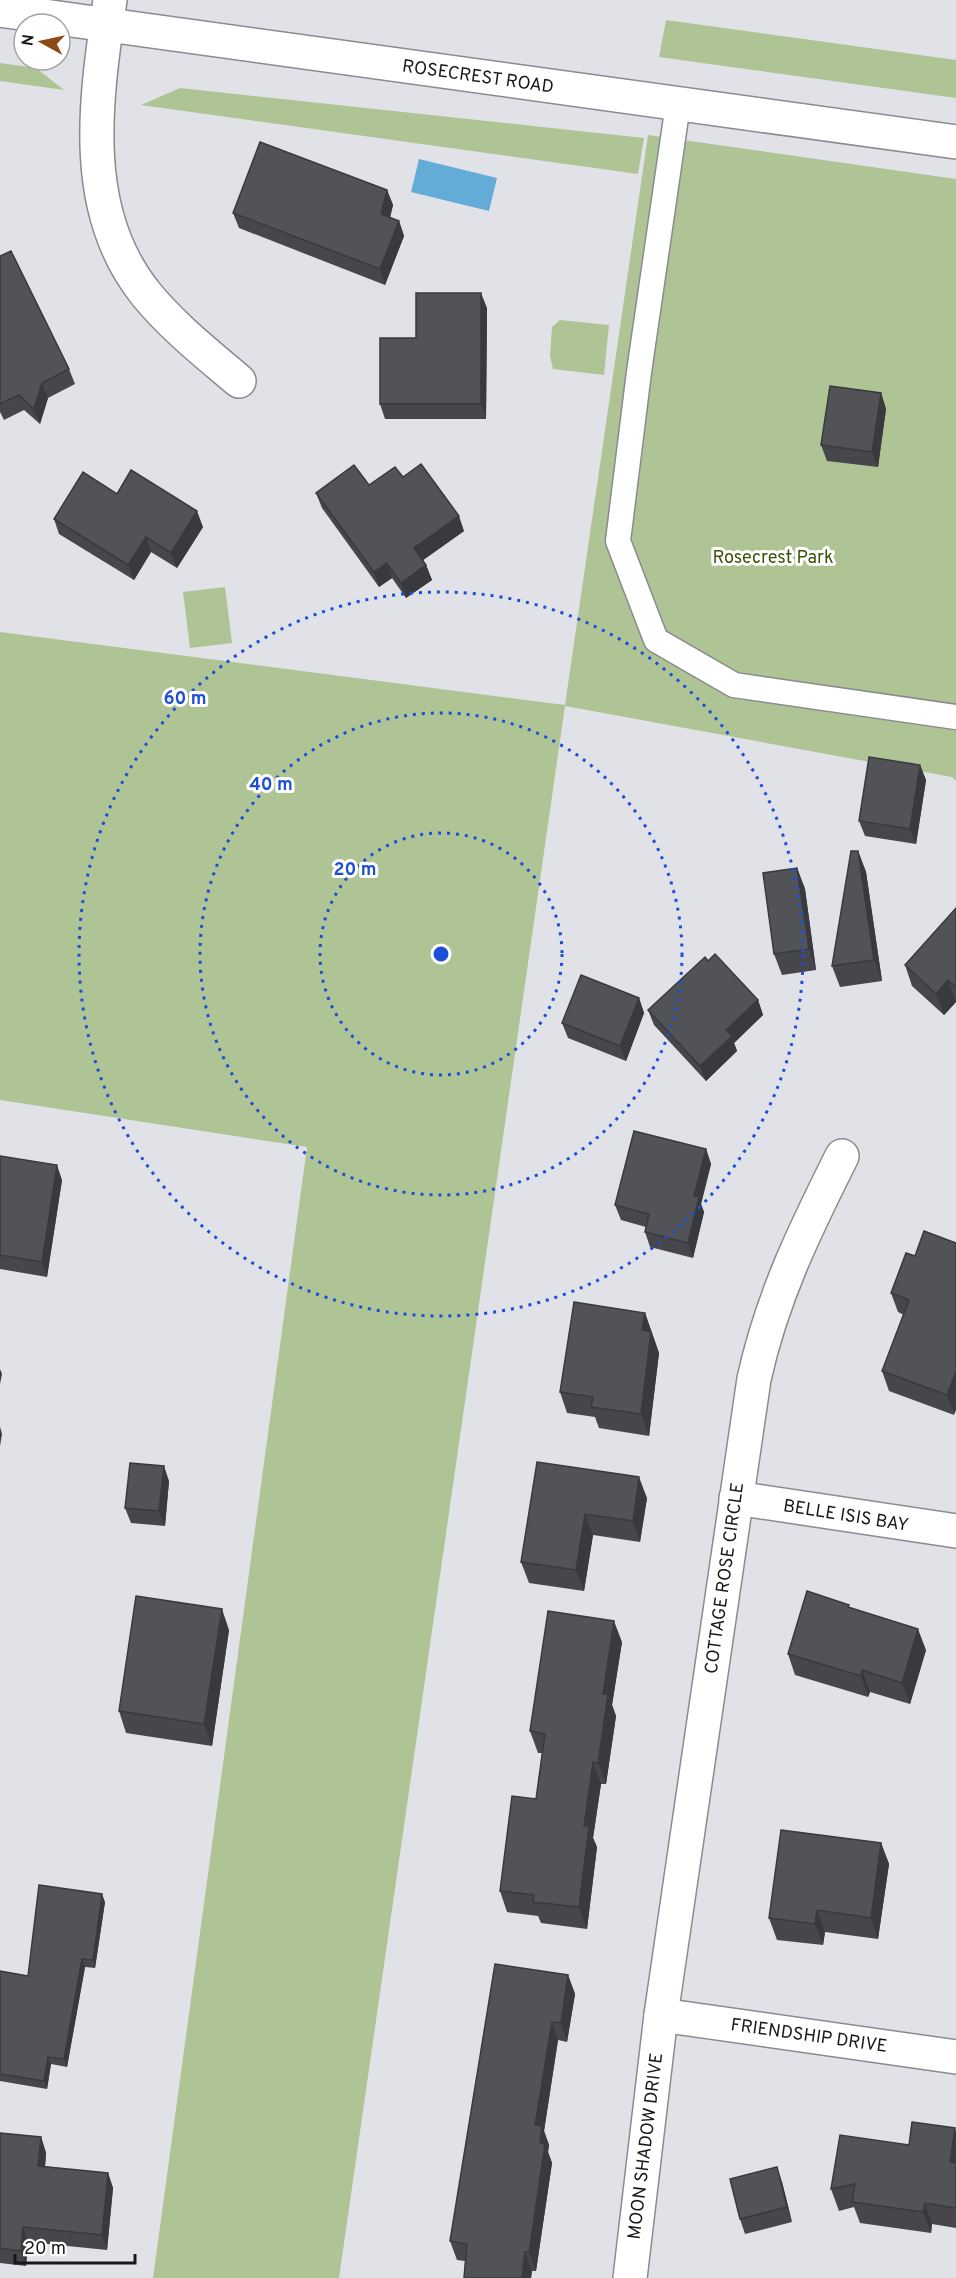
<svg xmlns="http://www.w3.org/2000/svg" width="956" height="2278" font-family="Overpass,sans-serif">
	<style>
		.green { fill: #aec494 }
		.water { fill: #63acd7 }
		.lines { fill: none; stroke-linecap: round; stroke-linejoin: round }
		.service-casing { stroke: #8a8b90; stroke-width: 27 }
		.minor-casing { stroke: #8a8b90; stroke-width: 36 }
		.secondary-casing { stroke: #8a8b90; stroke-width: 36 }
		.service { stroke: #fff; stroke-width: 24 }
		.minor { stroke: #fff; stroke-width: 33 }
		.secondary { stroke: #fff; stroke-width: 33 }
		.wall { fill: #47474b }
		.shaded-wall { fill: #393a3d }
		.building { fill: #525357; stroke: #393a3d; stroke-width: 1.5 }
		.ring { fill: none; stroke: #1d4ed8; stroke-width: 3; stroke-dasharray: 3 6 }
		.labels { text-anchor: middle; stroke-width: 6; stroke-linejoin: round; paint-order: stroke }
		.street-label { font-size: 18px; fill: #171819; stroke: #fff }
		.park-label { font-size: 18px; fill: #385206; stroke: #fff }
		.centre { fill: #1d4ed8; stroke: #fff; stroke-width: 3 }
		.ring-label { font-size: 18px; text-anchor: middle; font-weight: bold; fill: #1d4ed8; stroke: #fff; stroke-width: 6; stroke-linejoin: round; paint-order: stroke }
	</style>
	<rect width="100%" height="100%" fill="#e1e2e8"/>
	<g class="green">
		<path d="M666 20 956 60V98L659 57Z"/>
		<path d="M0 63 36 68 64 90 0 81Z"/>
		<path d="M180 88 644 138 638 174 141 105Z"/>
		<path d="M648 135 956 179V781L952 777 565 706 339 2278H153L307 1147 0 1100V632L565 705Z"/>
		<path d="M560 320 609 325 604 375 553 369 550 356 552 327Z"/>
		<path d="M225 587 232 643 190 648 183 592Z"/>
	</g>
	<path class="water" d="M419 159 497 178 489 211 411 192Z"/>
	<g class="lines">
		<g class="service-casing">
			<path id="service" d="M678 104 639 372 618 541 656 640 734 685 956 717"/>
		</g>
		<g class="minor-casing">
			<g id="minor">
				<path d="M110 0C96 98 78 210 146 294 173 327 206 353 239 381"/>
				<path d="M736 1498 956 1531"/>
				<path d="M661 2015 956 2057"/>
				<path d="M630 2278 661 2015 754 1379C772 1297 805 1230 842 1156"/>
			</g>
		</g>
		<g class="secondary-casing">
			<path id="secondary" d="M0 10 956 142"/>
		</g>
		<use href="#service" class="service"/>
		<use href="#minor" class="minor"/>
		<use href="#secondary" class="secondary"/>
	</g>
	<g class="wall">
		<path d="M387 190 393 205 390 218 399 221 404 236 385 285 239 228 233 213Z"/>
		<path d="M0 256 69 369 75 384 48 398 40 424 24 410 4 420 0 412Z"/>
		<path d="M487 308 486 419H385L380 404 416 338Z"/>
		<path d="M881 393 886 409 878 467 827 461 821 445Z"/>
		<path d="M403 477 464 531 423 560 426 565 432 580 406 598 392 578 379 587 322 508 316 493 369 485Z"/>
		<path d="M117 494 203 527 177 568 151 552 134 580 59 534 54 519Z"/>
		<path d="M920 765 926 780 916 844 865 836 859 821Z"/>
		<path d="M858 851 866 872 882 981 840 987 832 966Z"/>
		<path d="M797 868 805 889 816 970 782 975 774 954Z"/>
		<path d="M956 908V1002L944 1015 912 986 905 965Z"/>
		<path d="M708 961 758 1000 763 1015 734 1043 737 1051 706 1081 654 1025 648 1010Z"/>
		<path d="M639 998 644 1013 626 1061 568 1038 562 1023Z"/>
		<path d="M706 1149 711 1164 701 1204 704 1212 693 1258 650 1247 645 1232 646 1227 621 1220 615 1205Z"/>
		<path d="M0 1156 62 1180 47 1277 0 1269Z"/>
		<path d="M906 1253 954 1415 889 1391 882 1371 904 1315 898 1312 891 1293Z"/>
		<path d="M645 1313 659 1353 649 1436 599 1428 595 1417 567 1413 560 1392Z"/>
		<path d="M537 1462 647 1498 640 1542 593 1535 584 1591 529 1583 521 1562Z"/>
		<path d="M169 1481 165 1526 131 1523 125 1508Z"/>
		<path d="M851 1608 926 1650 910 1704 870 1692 868 1697 795 1675 788 1654Z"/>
		<path d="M229 1630 212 1746 126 1733 119 1711Z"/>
		<path d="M622 1642 612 1705 616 1716 606 1784H601L593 1838 597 1847 587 1929 541 1923 538 1916 507 1912 500 1891 536 1799 542 1753H538L530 1731Z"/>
		<path d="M881 1843 889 1864 878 1939 825 1932 823 1945 777 1940 769 1918Z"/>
		<path d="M105 1902 95 1968 85 1967 67 2067 51 2064 47 2089 0 2081V1971L28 1976Z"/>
		<path d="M568 1975 575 1994 567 2042 558 2040 544 2131 549 2145 548 2152 552 2163 536 2271H532L531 2278H464L465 2261 457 2260 450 2241Z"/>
		<path d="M956 2132V2228L932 2224 931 2233 860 2223 854 2207 839 2211 831 2189 909 2145Z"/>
		<path d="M0 2133 41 2137 46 2153 45 2167 108 2173 113 2188 107 2250 28 2242 26 2266 0 2263Z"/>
		<path d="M782 2182 792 2222 745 2234 740 2219Z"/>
	</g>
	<g class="shaded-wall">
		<path d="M387 190 393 205 387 229 381 214Z"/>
		<path d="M399 221 404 236 385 285 380 269Z"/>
		<path d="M481 293 487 308 486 419 481 404Z"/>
		<path d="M42 383 48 398 40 424 34 409Z"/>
		<path d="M881 393 886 409 878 467 872 452Z"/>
		<path d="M197 511 203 527 177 568 171 553Z"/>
		<path d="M459 516 464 531 419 563 414 548Z"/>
		<path d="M146 537 151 552 134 580 128 565Z"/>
		<path d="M387 563 392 578 379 587 374 572Z"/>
		<path d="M426 565 432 580 406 598 401 583Z"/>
		<path d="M920 765 926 780 916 844 910 829Z"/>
		<path d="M858 851 866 872 882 981 874 960Z"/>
		<path d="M797 868 805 889 816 970 809 949Z"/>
		<path d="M948 980 956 1002 944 1015 936 994Z"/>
		<path d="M639 998 644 1013 626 1061 620 1046Z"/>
		<path d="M758 1000 763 1015 734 1043 737 1051 706 1081 700 1066 726 1030Z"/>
		<path d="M706 1149 711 1164 701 1204 704 1212 693 1258 688 1243 694 1196Z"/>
		<path d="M57 1165 62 1180 47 1277 42 1262Z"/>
		<path d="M645 1313 659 1353 649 1436 641 1414 642 1330Z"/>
		<path d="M0 1369 2 1374 0 1384Z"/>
		<path d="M956 1371V1410L954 1415 947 1395Z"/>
		<path d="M0 1427 2 1434 0 1446Z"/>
		<path d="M164 1466 169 1481 165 1526 159 1511Z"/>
		<path d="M639 1477 647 1498 640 1542 633 1521Z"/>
		<path d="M585 1514 593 1535 584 1591 576 1570Z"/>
		<path d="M222 1609 229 1630 212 1746 204 1724Z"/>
		<path d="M614 1621 622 1642 612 1705 616 1716 606 1784 598 1763 603 1694Z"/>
		<path d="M918 1629 926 1650 910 1704 902 1683Z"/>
		<path d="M862 1670 870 1692 868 1697 861 1676Z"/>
		<path d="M593 1762 601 1784 593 1838 597 1847 587 1929 579 1907 584 1826Z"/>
		<path d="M881 1843 889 1864 878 1939 871 1918Z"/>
		<path d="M102 1894 105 1902 95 1968 93 1960Z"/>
		<path d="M817 1910 825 1932 823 1945 815 1924Z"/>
		<path d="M82 1959 85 1967 67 2067 64 2059Z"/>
		<path d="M568 1975 575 1994 567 2042 561 2023Z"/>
		<path d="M552 2022 558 2040 544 2131 549 2145 548 2152 552 2163 536 2271 529 2253 540 2143 535 2125Z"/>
		<path d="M48 2057 51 2064 47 2089 44 2081Z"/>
		<path d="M955 2128 956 2132V2179L950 2162Z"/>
		<path d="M41 2137 46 2153 44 2181 38 2166Z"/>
		<path d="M777 2167 782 2182 792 2222 787 2207Z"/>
		<path d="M108 2173 113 2188 107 2250 102 2235Z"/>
		<path d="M925 2203 932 2224 931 2233 923 2212Z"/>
		<path d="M23 2227 28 2242 26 2266 21 2251Z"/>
		<path d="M525 2252 532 2271 531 2278H522Z"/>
	</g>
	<g class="building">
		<path d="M260 142 387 190 381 214 399 221 380 269 233 213Z"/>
		<path d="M11 251 69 369 42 383 34 409 19 395 0 404V256Z"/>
		<path d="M416 293H481V404H380V338H416Z"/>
		<path d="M830 386 881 393 872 452 821 445Z"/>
		<path d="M421 464 459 516 414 548 426 565 401 583 387 563 374 572 316 493 354 465 369 485 395 467 403 477Z"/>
		<path d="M131 470 197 511 171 553 146 537 128 565 54 519 83 472 117 494Z"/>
		<path d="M869 757 920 765 910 829 859 821Z"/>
		<path d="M851 851H858L874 960 832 966Z"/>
		<path d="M797 868 809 949 774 954 763 873Z"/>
		<path d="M956 908V987L948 980 936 994 905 965Z"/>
		<path d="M715 954 758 1000 726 1030 732 1036 700 1066 648 1010 705 957 708 961Z"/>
		<path d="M581 975 639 998 620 1046 562 1023Z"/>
		<path d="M634 1131 706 1149 694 1196 699 1197 688 1243 645 1232 649 1214 615 1205Z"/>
		<path d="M0 1156 57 1165 42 1262 0 1255Z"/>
		<path d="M924 1231 956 1243V1371L947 1395 882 1371 909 1300 891 1293 906 1253 915 1256Z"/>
		<path d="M574 1302 645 1313 642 1330 651 1332 641 1414 591 1407 593 1397 560 1392Z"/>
		<path d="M537 1462 639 1477 633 1521 585 1514 576 1570 521 1562Z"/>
		<path d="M130 1463 164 1466 159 1511 125 1508Z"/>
		<path d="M807 1591 849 1605 848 1607 918 1629 902 1683 862 1670 861 1676 788 1654Z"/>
		<path d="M136 1596 222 1609 204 1724 119 1711Z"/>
		<path d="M548 1611 614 1621 603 1694H608L598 1763 593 1762 584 1826H589L579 1907 533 1902 534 1895 500 1891 512 1796 536 1799 545 1734 530 1731Z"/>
		<path d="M781 1830 881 1843 871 1918 817 1910 815 1924 769 1918Z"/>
		<path d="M39 1885 102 1894 93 1960 82 1959 64 2059 48 2057 44 2081 0 2074V1971L28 1976Z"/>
		<path d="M495 1964 568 1975 561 2023 552 2022 535 2125 542 2126 540 2143 545 2144 529 2253 525 2252 522 2278H464L467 2244 450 2241Z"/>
		<path d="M912 2122 955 2128 950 2162 956 2163V2208L925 2203 923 2212 852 2202 855 2184 831 2189 840 2135 909 2145Z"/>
		<path d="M0 2133 41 2137 38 2166 108 2173 102 2235 23 2227 21 2251 0 2248Z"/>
		<path d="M777 2167 787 2207 740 2219 730 2179Z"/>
	</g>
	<g class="ring">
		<circle cx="441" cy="954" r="121"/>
		<circle cx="441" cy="954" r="241"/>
		<circle cx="441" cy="954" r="362"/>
	</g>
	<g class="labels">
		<g class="street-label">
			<text transform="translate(478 76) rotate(8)" y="6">ROSECREST ROAD</text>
			<text transform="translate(846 1515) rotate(9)" y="6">BELLE ISIS BAY</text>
			<text transform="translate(724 1578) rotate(-82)" y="6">COTTAGE ROSE CIRCLE</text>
			<text transform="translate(809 2035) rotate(8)" y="6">FRIENDSHIP DRIVE</text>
			<text transform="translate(645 2146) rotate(-83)" y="6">MOON SHADOW DRIVE</text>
		</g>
		<g class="park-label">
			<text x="773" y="563">Rosecrest Park</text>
		</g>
	</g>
	<circle cx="441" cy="954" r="9" class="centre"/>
	<g class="ring-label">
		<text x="185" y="704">60 m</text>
		<text x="271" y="790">40 m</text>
		<text x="355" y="875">20 m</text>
	</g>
	<g transform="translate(42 42) rotate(278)"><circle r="28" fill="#ffffff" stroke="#a2a3a3" stroke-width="1.5"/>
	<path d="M0-4.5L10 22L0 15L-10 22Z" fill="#8b4b13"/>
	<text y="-9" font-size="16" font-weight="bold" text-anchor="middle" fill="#171819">N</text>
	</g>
	<path d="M15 2254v9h120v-9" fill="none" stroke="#171819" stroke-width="3"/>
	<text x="24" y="2254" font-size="18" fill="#171819" stroke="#ffffff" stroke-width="4.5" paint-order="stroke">20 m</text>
</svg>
